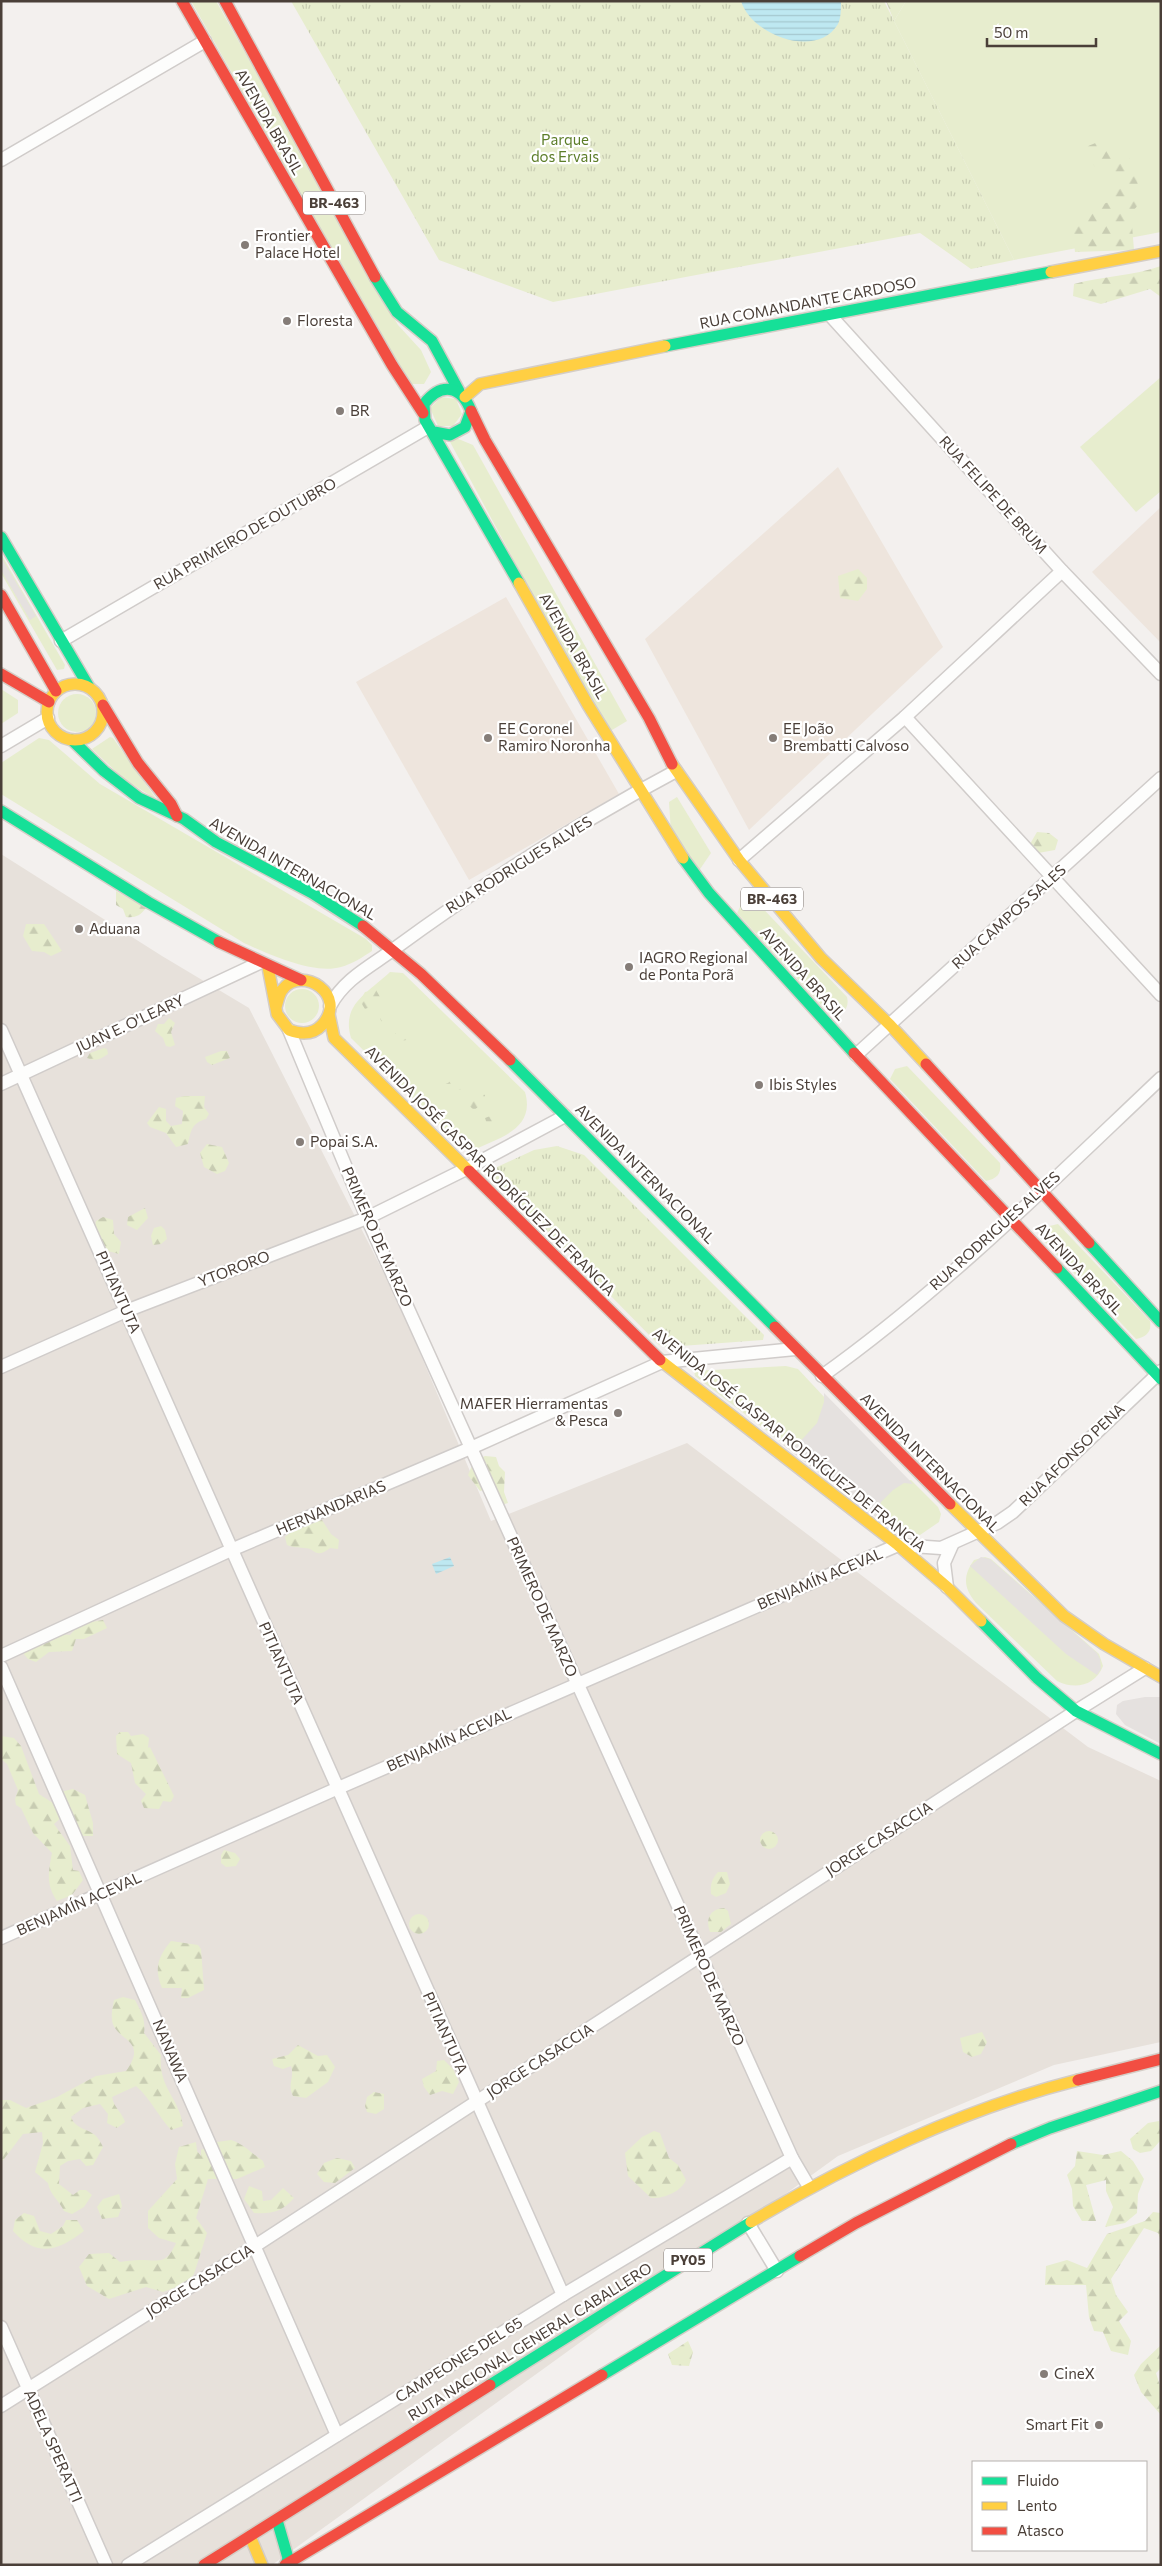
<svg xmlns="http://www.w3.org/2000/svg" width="1162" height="2566" font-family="Commissioner,sans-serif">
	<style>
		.residential { fill: #e7e1db }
		.education { fill: #eee5dd }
		.grass { fill: #e7edce }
		.forest { fill: url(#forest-firs) }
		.park { fill: url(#park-tufts) }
		.parking { fill: #e5e1df }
		.water { fill: url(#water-rules) }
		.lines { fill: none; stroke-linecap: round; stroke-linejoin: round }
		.street-casing { stroke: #d0ccca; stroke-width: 15 }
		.fast-casing { stroke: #d4cdc6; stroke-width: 14 }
		.slow-casing { stroke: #d4cdc6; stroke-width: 14 }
		.jam-casing { stroke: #d4cdc6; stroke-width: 14 }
		.street { stroke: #fdfdfc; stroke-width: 12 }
		.fast { stroke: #16e098; stroke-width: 11 }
		.slow { stroke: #ffcf43; stroke-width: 11 }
		.jam { stroke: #f24e42; stroke-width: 11 }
		.poi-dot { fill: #857d78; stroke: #fff; stroke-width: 2 }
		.labels { text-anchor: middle; stroke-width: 4.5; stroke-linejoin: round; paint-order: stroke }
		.shield { fill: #fff; stroke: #807974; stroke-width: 1 }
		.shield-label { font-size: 14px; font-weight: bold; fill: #4a3f38 }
		.street-label { font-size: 15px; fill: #4a3f38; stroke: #fff }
		.park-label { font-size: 15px; fill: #5d7e2a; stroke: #fff }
		.poi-label { font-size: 15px; fill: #4a3f38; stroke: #fff; text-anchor: start }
	</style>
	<defs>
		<pattern id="forest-firs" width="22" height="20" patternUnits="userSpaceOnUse" patternTransform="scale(1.25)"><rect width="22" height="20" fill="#e7edce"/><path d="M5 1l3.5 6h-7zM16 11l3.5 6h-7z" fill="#c8ccb2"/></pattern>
		<pattern id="park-tufts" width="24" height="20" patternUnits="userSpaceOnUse" patternTransform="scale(1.25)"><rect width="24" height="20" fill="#e7edce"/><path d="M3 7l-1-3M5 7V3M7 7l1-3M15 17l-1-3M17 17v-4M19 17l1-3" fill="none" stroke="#c8ccb2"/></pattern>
		<pattern id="water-rules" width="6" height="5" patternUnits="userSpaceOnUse" patternTransform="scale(1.25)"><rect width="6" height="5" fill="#bee8f1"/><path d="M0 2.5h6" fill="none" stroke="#a5c8cf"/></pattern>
	</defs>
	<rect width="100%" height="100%" fill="#f3f0ee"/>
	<path class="residential" d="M1 854 162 956 249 1008 398 1301 491 1521 687 1443 1088 1747 1161 1781V2042L1054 2065 838 2156 272 2565H1Z"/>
	<g class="education">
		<path d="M838 467 943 647 749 830 645 639Z"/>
		<path d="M1161 507V643L1092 572Z"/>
		<path d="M506 597 619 794 469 880 356 682Z"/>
	</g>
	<g class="grass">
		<path d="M191 1H216L398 325 421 350 431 372 424 384H409Z"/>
		<path d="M906 1H1161V232L1014 260 894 21Z"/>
		<path d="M1161 377V491L1136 512 1080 447Z"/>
		<path d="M441 397 456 399 462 414 453 426H438L430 408Z"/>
		<path d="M456 438 473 445 627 721 607 733 449 440Z"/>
		<path d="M1 554 65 665 64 669 57 670 1 573Z"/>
		<path d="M1 689 18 700V713L1 724Z"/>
		<circle cx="77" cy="713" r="19"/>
		<path d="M110 737 113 738 157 800 124 779 92 749Z"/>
		<path d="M39 738 49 740 100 784 366 939 372 945V951C363 957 352 964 341 967 314 975 268 954 244 943L1 794V763Z"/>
		<path d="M677 797 711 853 698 872 671 832 669 802Z"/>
		<path d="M755 900 847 997C850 1009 842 1016 830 1015L737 913 742 903Z"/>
		<path d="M390 972 403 973 525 1092C536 1130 498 1138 471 1151L463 1149 351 1038C341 1004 368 993 390 972Z"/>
		<circle cx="302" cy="1006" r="17"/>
		<path d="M907 1066 1000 1163C1002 1174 996 1179 986 1181L890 1079 895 1069Z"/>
		<path d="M1058 1224 1150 1321C1152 1332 1146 1337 1136 1339L1040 1237 1045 1227Z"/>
		<path d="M786 1366 798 1369 826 1399 819 1424 797 1448 791 1449 695 1376 694 1371Z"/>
		<path d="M911 1480 938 1507 941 1514 939 1522 920 1535C901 1532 888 1525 873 1513 881 1495 892 1486 911 1480Z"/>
		<path d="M985 1557 991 1559 1099 1654 1103 1666C1095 1686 1075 1690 1057 1681L976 1603C963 1588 963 1575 974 1560Z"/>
	</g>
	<g class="forest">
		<path d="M886 1H906L894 21Z"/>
		<path d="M1103 140 1134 162 1141 202 1131 213 1134 250 1075 252 1073 236 1076 213 1109 202 1115 178 1095 167 1083 148Z"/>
		<path d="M1161 266V297L1150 289 1101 304 1073 296 1074 284C1103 276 1133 276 1161 266Z"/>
		<path d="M858 569 867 578V589L858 601 840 598 838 576Z"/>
		<path d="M1037 832 1049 833 1058 840 1055 850 1038 853 1030 844Z"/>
		<path d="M116 891 146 908C140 916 135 918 126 917L123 909 116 905Z"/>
		<path d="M26 924H44L62 951 51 956 44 952 32 951 23 936Z"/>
		<path d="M376 990 380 997 376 1005 365 1009 360 1001 365 992Z"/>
		<path d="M394 1009 399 1012V1019L393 1024 383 1026 380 1018 391 1015Z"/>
		<path d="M169 1018 175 1023 171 1032 175 1045 170 1047 166 1046 163 1038 155 1031 158 1024H164Z"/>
		<path d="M411 1025 414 1029 412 1039 401 1041 395 1034 399 1029Z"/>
		<path d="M104 1048 107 1049 108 1054C101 1059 95 1062 87 1058L90 1053Z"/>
		<path d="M221 1051H227L230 1058 212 1065 207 1062 205 1057Z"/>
		<path d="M455 1077 465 1086 462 1089 443 1093 438 1087 448 1083Z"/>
		<path d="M479 1092 485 1095V1102L474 1110 465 1102Z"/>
		<path d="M184 1096H205L204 1107 209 1114 206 1119C192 1123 191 1130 188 1144L176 1147 166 1133 150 1127 147 1123 159 1107 166 1109V1121L171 1126 182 1124 183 1111 175 1106 176 1098Z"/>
		<path d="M504 1111 502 1121 488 1127 485 1118Z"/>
		<path d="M207 1144 222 1147 229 1163 225 1171 217 1174 204 1167 200 1153Z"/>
		<path d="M145 1208 148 1218 137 1230 127 1225 128 1217Z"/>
		<path d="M103 1217 113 1220 114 1234 121 1242 119 1254 108 1251 94 1231 96 1221Z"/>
		<path d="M161 1226 165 1230 167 1239 161 1244 153 1245 151 1236 154 1228Z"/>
		<path d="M485 1456 496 1457 499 1466 505 1472 504 1492 508 1503 498 1506 488 1489 480 1491 468 1475 474 1461Z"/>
		<path d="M322 1520 331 1534 339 1540 338 1549 330 1548C314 1560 317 1548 304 1548 297 1547 294 1548 287 1545L285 1537 296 1528Z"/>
		<path d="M103 1620 107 1628 84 1639H76L72 1651 49 1652 36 1662 28 1659 23 1653 26 1648 49 1642 58 1634 70 1635 80 1624Z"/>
		<path d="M120 1732H128L131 1736 143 1734 149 1738 148 1748 150 1747 174 1796 171 1802 163 1801 159 1809 144 1808 141 1801 146 1794 135 1783 131 1763 117 1754 116 1736Z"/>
		<path d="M1 1736 14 1738 21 1746 39 1794 56 1805 60 1792 73 1789 85 1795 93 1823V1836H79L63 1816 54 1824 70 1846 73 1870 79 1871 83 1880 72 1895 57 1901C46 1885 48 1872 52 1853L33 1833 21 1808 16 1805 15 1799 18 1790 7 1764 1 1759Z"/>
		<circle cx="769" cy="1840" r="9"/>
		<path d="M224 1850 235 1853 240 1859 236 1866 226 1867 221 1863V1855Z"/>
		<path d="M718 1872H727L730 1884 726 1893 716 1897 711 1894C710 1884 712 1879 718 1872Z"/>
		<path d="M724 1908 728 1911 731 1924 721 1932H710C705 1919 710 1909 724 1908Z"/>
		<circle cx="419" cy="1924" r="10"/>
		<path d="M171 1941 198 1945 201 1949 204 1990 188 1998H181L182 1988H162C154 1968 158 1957 171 1941Z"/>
		<path d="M123 1997 135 2000C141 2011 146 2021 144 2033L161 2055C158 2088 179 2097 183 2126L171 2130C158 2116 151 2099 136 2086L112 2097C114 2108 122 2112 125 2122L117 2128 107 2123 108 2114 100 2104 83 2108 71 2117C76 2130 88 2128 96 2136 99 2139 101 2143 103 2147L93 2165 86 2166 80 2159 68 2161 60 2166 59 2184 73 2195 80 2190H86L92 2195 84 2207 72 2214 64 2211C59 2200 50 2195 48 2183L35 2172 43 2143 42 2132 23 2134 1 2163V2100H10L26 2108 57 2097 96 2076 126 2071C150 2038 113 2041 112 2019 111 2013 113 2006 114 2000Z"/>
		<path d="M982 2032 987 2042 981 2054 972 2057 963 2052 960 2038Z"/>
		<path d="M298 2045 318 2056 327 2055 335 2067 328 2082 306 2098 293 2096C287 2083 295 2078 291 2066L283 2069 274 2066 272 2059 288 2055Z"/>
		<path d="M444 2060 453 2069 459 2082 453 2094 442 2091 430 2095 424 2087 422 2079 436 2071 437 2061Z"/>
		<path d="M374 2092 384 2094V2109L376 2114 367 2112 365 2106 367 2097Z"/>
		<path d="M1159 2121 1161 2140 1151 2151 1140 2153 1133 2149 1130 2139 1148 2123Z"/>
		<path d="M654 2131 660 2133 669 2158 678 2165 686 2180C681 2192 663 2199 651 2198L628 2176 625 2153 642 2137Z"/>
		<path d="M231 2140C244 2144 251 2153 263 2161L265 2167 237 2179H208L196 2218 207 2233 194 2274 187 2283 163 2292 146 2287 109 2299 87 2286 79 2267 89 2254 109 2253 120 2262C126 2261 133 2260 140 2260 160 2260 166 2265 176 2243L159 2238 148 2228V2211L177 2179 175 2164 179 2147 196 2142 197 2151 201 2156V2150L217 2142Z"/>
		<path d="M1077 2151 1103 2155 1121 2151 1133 2161 1144 2179 1138 2194 1137 2213 1125 2223 1105 2227 1113 2207 1106 2191V2180L1086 2185 1096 2221H1082L1073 2206 1072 2189 1067 2175 1075 2166Z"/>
		<path d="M337 2158 351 2161 355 2168 335 2183 324 2182 317 2174 324 2163Z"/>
		<path d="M249 2186 262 2191 263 2201 271 2200 283 2188 294 2198C282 2212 272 2214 254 2213L244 2199Z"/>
		<path d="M119 2194 122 2206 118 2217 102 2219 97 2207 103 2199Z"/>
		<path d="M1153 2212 1161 2213V2240L1158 2233 1144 2228 1111 2279 1116 2295 1128 2312 1119 2321 1131 2341 1128 2355 1111 2351 1103 2332 1094 2331 1089 2317 1086 2285H1045L1046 2266 1067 2260 1087 2268 1107 2234 1145 2221Z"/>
		<path d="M24 2213 34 2216 40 2231 51 2234 63 2226 66 2220H77L84 2231C58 2251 37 2258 13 2231L15 2220Z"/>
		<path d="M688 2341 693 2352 689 2366 672 2365 668 2354Z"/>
		<path d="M1161 2345V2368L1156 2373 1161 2389V2415L1141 2392 1134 2375 1141 2364Z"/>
	</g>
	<g class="park">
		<path d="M291 1H884L1014 260 971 269 920 233 553 302 439 260Z"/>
		<path d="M557 1146 584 1155 764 1335 763 1340 667 1347 659 1345 494 1177 495 1168 534 1150Z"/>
	</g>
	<g class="parking">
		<path d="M1 557 36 616 30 620 1 570Z"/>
		<path d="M824 1393 913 1484 904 1483 893 1490 881 1502 876 1517 783 1445H797L817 1423 824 1402Z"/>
		<path d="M981 1557 990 1559 1097 1653 1100 1659 1101 1669 1097 1675 1066 1654 970 1566Z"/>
		<path d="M1145 1697H1161V1744L1125 1725 1116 1714 1117 1705 1123 1701Z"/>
	</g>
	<g class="water">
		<path d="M741 1H841C841 8 841 18 838 24 817 60 751 35 741 1Z"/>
		<path d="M450 1557 454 1566 436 1574 432 1564Z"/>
	</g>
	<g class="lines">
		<g class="street-casing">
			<g id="street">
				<path d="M1 160 205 41"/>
				<path d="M829 314 1062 571 1161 674"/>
				<path d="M61 641 428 427"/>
				<path d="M905 717 1161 995"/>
				<path d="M1 746 48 718"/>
				<path d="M739 860 905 717 1062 571"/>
				<path d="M330 1006C344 979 371 966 394 949 484 883 578 823 676 771"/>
				<path d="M1 1030 563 2295"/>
				<path d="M289 1030 367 1218 792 2158 809 2187"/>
				<path d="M856 1055 1161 778"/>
				<path d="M1 1084 259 963"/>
				<path d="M1 1367 126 1311 367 1218 466 1169 565 1116"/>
				<path d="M822 1376C944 1289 1052 1181 1161 1078"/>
				<path d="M947 1587 944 1563 952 1545"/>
				<path d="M1 1656 231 1550 473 1447 662 1362 795 1349"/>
				<path d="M1 1667 337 2435"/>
				<path d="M1 1938 336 1789 898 1545 941 1548 997 1523 1013 1512 1161 1371"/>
				<path d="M748 2223 777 2271"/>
				<path d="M1 2327 106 2565"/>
				<path d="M1 2406 255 2246 1076 1711 1145 1668"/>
				<path d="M128 2565 563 2295 792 2158"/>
			</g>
		</g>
		<g class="fast-casing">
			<g id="fast">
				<path d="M375 277 397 312 432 341 459 391"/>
				<path d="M665 346 1051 272"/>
				<path d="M434 432 450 435 465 427 471 411C461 385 441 382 424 404L425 420 519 583"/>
				<path d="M1 537 89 687"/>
				<path d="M72 740 104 771 139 798 184 819 216 842 312 893 363 926"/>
				<path d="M1 811 148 902 219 942"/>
				<path d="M683 858 709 893 854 1053"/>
				<path d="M510 1060 775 1327"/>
				<path d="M1089 1243 1161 1322"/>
				<path d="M1057 1268 1161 1379"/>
				<path d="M981 1621 1037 1678 1076 1711 1161 1754"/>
				<path d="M1011 2144 1050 2128 1161 2091"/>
				<path d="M602 2375 800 2256"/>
				<path d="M490 2385 751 2222"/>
				<path d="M277 2520 288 2558 286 2565"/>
			</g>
		</g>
		<g class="slow-casing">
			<g id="slow">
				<path d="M1051 272 1161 251"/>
				<path d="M465 397 480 384 665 346"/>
				<path d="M519 583 588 705 683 858"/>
				<circle cx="75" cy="712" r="28"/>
				<path d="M672 764 739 860 821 958 890 1025 926 1064"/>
				<path d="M268 967 277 1014 289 1030C300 1034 313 1035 322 1025 349 995 302 965 283 989 279 993 278 1001 276 1007"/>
				<path d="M329 1014 334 1038 469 1171"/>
				<path d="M660 1360 898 1545 947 1587 981 1621"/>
				<path d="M950 1504 1064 1616 1104 1644 1161 1677"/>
				<path d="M751 2222C849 2163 966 2108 1078 2080"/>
				<path d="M250 2536 262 2565"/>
			</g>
		</g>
		<g class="jam-casing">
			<g id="jam">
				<path d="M182 1 392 365 423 413"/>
				<path d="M225 1 375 277"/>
				<path d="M471 411 485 440 649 718 672 764"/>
				<path d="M1 595 56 691"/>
				<path d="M1 674 49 702"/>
				<path d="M103 705 138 763 171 804 177 816"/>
				<path d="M363 926 421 974 510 1060"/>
				<path d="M219 942 301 980"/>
				<path d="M854 1053 1057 1268"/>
				<path d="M926 1064 1089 1243"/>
				<path d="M469 1171 660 1360"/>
				<path d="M775 1327 950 1504"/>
				<path d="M1078 2080 1161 2059"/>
				<path d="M800 2256 856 2223 1011 2144"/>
				<path d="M204 2565 490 2385"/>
				<path d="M285 2565 602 2375"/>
			</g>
		</g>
		<use href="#street" class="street"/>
		<use href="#fast" class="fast"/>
		<use href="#slow" class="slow"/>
		<use href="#jam" class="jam"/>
	</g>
	<g class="poi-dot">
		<circle cx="245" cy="245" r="5"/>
		<circle cx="287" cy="321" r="5"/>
		<circle cx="340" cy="411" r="5"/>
		<circle cx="488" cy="738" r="5"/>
		<circle cx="773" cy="738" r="5"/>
		<circle cx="79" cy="929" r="5"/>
		<circle cx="629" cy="967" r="5"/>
		<circle cx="759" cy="1085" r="5"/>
		<circle cx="300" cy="1142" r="5"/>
		<circle cx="618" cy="1413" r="5"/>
		<circle cx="1044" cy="2374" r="5"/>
		<circle cx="1099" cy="2425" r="5"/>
	</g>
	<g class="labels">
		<g class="shield">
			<rect x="303" y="191.5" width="62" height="23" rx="4"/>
			<rect x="741" y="887.5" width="62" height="23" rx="4"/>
			<rect x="664" y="2248.5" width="48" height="23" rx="4"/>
		</g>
		<g class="shield-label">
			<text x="334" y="208">BR-463</text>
			<text x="772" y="904">BR-463</text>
			<text x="688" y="2265">PY05</text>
		</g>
		<g class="street-label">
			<text transform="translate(269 122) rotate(60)" y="5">AVENIDA BRASIL</text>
			<text transform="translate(808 303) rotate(-11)" y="5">RUA COMANDANTE CARDOSO</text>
			<text transform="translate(993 495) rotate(48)" y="5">RUA FELIPE DE BRUM</text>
			<text transform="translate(245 534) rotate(-30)" y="5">RUA PRIMEIRO DE OUTUBRO</text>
			<text transform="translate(573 646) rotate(60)" y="5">AVENIDA BRASIL</text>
			<text transform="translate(519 865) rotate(-32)" y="5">RUA RODRIGUES ALVES</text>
			<text transform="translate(293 869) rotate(30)" y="5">AVENIDA INTERNACIONAL</text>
			<text transform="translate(1009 917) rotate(-42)" y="5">RUA CAMPOS SALES</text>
			<text transform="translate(803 974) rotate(48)" y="5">AVENIDA BRASIL</text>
			<text transform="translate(130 1024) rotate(-25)" y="5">JUAN E. O'LEARY</text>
			<text transform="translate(490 1171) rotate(45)" y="5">AVENIDA JOSÉ GASPAR RODRÍGUEZ DE FRANCIA</text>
			<text transform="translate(645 1174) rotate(45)" y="5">AVENIDA INTERNACIONAL</text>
			<text transform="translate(995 1231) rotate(-42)" y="5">RUA RODRIGUES ALVES</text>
			<text transform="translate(377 1237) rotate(66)" y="5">PRIMERO DE MARZO</text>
			<text transform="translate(234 1269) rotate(-21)" y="5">YTORORO</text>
			<text transform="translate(1079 1269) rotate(47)" y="5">AVENIDA BRASIL</text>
			<text transform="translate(118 1292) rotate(66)" y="5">PITIANTUTA</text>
			<text transform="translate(789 1440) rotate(39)" y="5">AVENIDA JOSÉ GASPAR RODRÍGUEZ DE FRANCIA</text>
			<text transform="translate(1072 1455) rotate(-44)" y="5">RUA AFONSO PENA</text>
			<text transform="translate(930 1463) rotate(45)" y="5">AVENIDA INTERNACIONAL</text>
			<text transform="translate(331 1508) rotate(-23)" y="5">HERNANDARIAS</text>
			<text transform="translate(820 1579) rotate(-23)" y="5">BENJAMÍN ACEVAL</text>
			<text transform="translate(542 1607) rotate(66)" y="5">PRIMERO DE MARZO</text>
			<text transform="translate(281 1663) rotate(66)" y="5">PITIANTUTA</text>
			<text transform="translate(449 1740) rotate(-24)" y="5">BENJAMÍN ACEVAL</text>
			<text transform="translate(879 1839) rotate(-33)" y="5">JORGE CASACCIA</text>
			<text transform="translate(79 1904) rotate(-24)" y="5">BENJAMÍN ACEVAL</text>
			<text transform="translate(709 1976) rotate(66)" y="5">PRIMERO DE MARZO</text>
			<text transform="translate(445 2033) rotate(66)" y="5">PITIANTUTA</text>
			<text transform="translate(170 2051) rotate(67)" y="5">NANAWA</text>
			<text transform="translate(540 2061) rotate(-33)" y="5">JORGE CASACCIA</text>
			<text transform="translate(200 2281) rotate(-32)" y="5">JORGE CASACCIA</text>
			<text transform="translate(530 2342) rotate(-32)" y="5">RUTA NACIONAL GENERAL CABALLERO</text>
			<text transform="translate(459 2360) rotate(-32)" y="5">CAMPEONES DEL 65</text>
			<text transform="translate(53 2446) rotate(66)" y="5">ADELA SPERATTI</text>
		</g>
		<g class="park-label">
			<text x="565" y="145">Parque<tspan x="565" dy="17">dos Ervais</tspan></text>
		</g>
		<g class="poi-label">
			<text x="255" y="241">Frontier<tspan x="255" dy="17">Palace Hotel</tspan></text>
			<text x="297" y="326">Floresta</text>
			<text x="350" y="416">BR</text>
			<text x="498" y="734">EE Coronel<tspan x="498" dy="17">Ramiro Noronha</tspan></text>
			<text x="783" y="734">EE João<tspan x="783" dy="17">Brembatti Calvoso</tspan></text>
			<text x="89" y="934">Aduana</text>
			<text x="639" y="963">IAGRO Regional<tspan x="639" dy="17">de Ponta Porã</tspan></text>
			<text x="769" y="1090">Ibis Styles</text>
			<text x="310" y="1147">Popai S.A.</text>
			<text x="608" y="1409" text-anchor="end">MAFER Hierramentas<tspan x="608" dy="17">&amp; Pesca</tspan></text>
			<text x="1054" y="2379">CineX</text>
			<text x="1089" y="2430" text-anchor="end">Smart Fit</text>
		</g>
	</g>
	<rect width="1162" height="2566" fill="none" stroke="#4a3f38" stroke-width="5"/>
	<rect x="972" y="2461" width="175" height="90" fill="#ffffff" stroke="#b7b2af"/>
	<rect x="982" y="2477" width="25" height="8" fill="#16e098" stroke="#b7b2af"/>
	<text x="1017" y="2486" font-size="15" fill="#4a3f38">Fluido</text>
	<rect x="982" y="2502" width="25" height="8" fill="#ffcf43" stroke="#b7b2af"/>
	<text x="1017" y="2511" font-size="15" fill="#4a3f38">Lento</text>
	<rect x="982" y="2527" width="25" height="8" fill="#f24e42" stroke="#b7b2af"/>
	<text x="1017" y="2536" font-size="15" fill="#4a3f38">Atasco</text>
	<path d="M987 38v8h109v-8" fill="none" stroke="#4a3f38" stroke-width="2.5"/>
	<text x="994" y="38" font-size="15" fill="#4a3f38" stroke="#ffffff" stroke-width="4" paint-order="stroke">50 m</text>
</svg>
